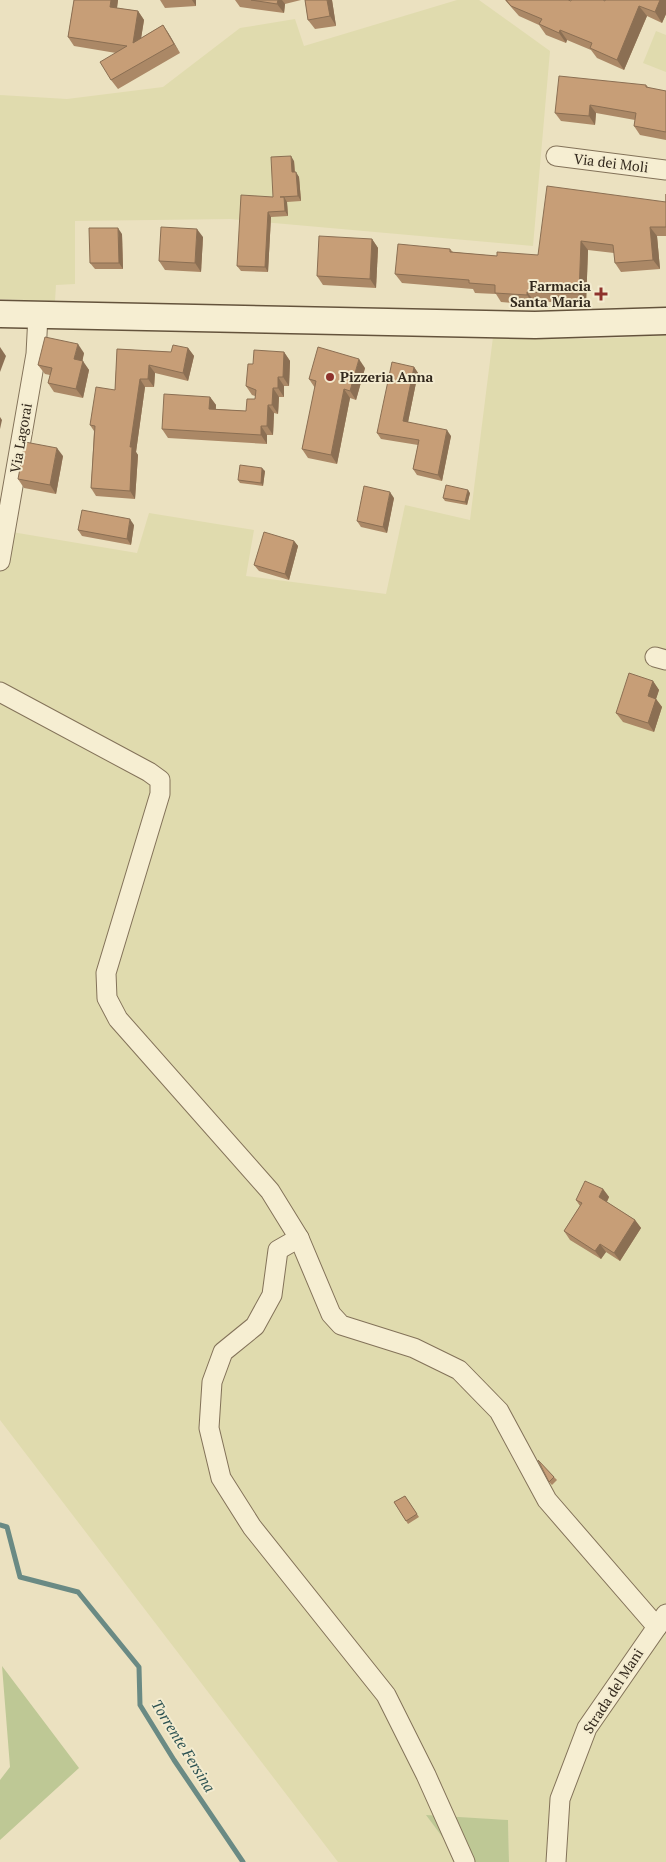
<svg xmlns="http://www.w3.org/2000/svg" width="666" height="1862" font-family="'PT Serif',serif">
	<style>
		.farmland { fill: #e0dbae }
		.green { fill: #bec895 }
		.lines { fill: none; stroke-linecap: round; stroke-linejoin: round }
		.stream { stroke: #6a8a84; stroke-width: 5 }
		.street-casing { stroke: #837259; stroke-width: 21 }
		.secondary-casing { stroke: #64533c; stroke-width: 29 }
		.street { stroke: #f6eed2; stroke-width: 19 }
		.secondary { stroke: #f6eed2; stroke-width: 26 }
		.wall { fill: #ab8866 }
		.shaded-wall { fill: #8b6f53 }
		.building { fill: #c79e77; stroke: #8b6f53 }
		.poi-dot { fill: #8e322c; stroke: #f3ebcf; stroke-width: 2 }
		.labels { text-anchor: middle; stroke-width: 4; stroke-linejoin: round; paint-order: stroke }
		.street-label { font-size: 14px; fill: #33291d; stroke: #f3ebcf }
		.poi-label { font-size: 14px; font-weight: bold; fill: #33291d; stroke: #f3ebcf; text-anchor: end }
		.water-label { font-size: 15px; font-style: italic; fill: #2c5252; stroke: #f3ebcf }
	</style>
	<rect width="100%" height="100%" fill="#ebe1c0"/>
	<g class="farmland">
		<path d="M457 0H479L550 51 533 246 230 219 75 221V284L56 285 55 301 0 299V95L67 99 163 87 240 28 295 19 304 46Z"/>
		<path d="M656 31 666 35V72L643 63Z"/>
		<path d="M666 335V1862H509L508 1820 427 1816 455 1854 457 1862H338L0 1420V530L137 553 149 513 254 530 246 576 386 594 405 505 470 520 493 337 597 339Z"/>
	</g>
	<g class="green">
		<path d="M2 1666 79 1768 0 1840V1780L10 1767Z"/>
		<path d="M426 1815 508 1820 509 1862H457L455 1854Z"/>
	</g>
	<g class="lines">
		<path class="stream" d="M0 1525 7 1527 20 1577 78 1592 139 1667 140 1705 174 1760 243 1862"/>
		<g class="street-casing">
			<g id="street">
				<path d="M556 156 666 170"/>
				<path d="M0 561 36 354 38 315"/>
				<path d="M655 657 666 660"/>
				<path d="M0 692 149 772 160 780V794L106 973 107 998 118 1019 270 1191 299 1238 331 1314 341 1325 414 1348 459 1370 499 1411 547 1500 657 1627"/>
				<path d="M299 1238 278 1250 272 1295 255 1326 223 1352 212 1382 209 1428 221 1478 252 1527 386 1695 426 1775 465 1862"/>
				<path d="M556 1862 560 1799 587 1728 666 1614"/>
			</g>
		</g>
		<g class="secondary-casing">
			<path id="secondary" d="M0 314 535 325 666 321"/>
		</g>
		<use href="#street" class="street"/>
		<use href="#secondary" class="secondary"/>
	</g>
	<g class="wall">
		<path d="M74 0H118L117 8 138 11 144 20 141 38 163 25 180 53 118 89 111 80 116 53 74 46 68 37Z"/>
		<path d="M160 0H196V6L165 8Z"/>
		<path d="M235 0H301L285 4 284 13 240 7Z"/>
		<path d="M305 0H332L336 26 315 29 308 20Z"/>
		<path d="M505 0H568L571 1 666 0V14L662 23 647 16 624 70 597 58 591 50 567 40 566 43 546 35 539 25 519 16Z"/>
		<path d="M646 85 649 88 666 91V140L640 135 634 126 635 120 596 113 595 125 561 121 555 113Z"/>
		<path d="M294 161 295 172 299 177 301 201 287 202 288 216 271 217 268 272 241 271 237 266 273 197Z"/>
		<path d="M666 194V236H657L660 269 621 272 615 263 614 253 588 250 586 304 534 301V305L501 302 496 294 475 293 473 289 402 283 395 274 450 249 453 252 497 256 538 255 666 202Z"/>
		<path d="M122 234 123 269H95L90 263Z"/>
		<path d="M203 237 201 272 165 270 159 261Z"/>
		<path d="M372 239 378 248 376 288 323 285 317 276Z"/>
		<path d="M188 348 194 356 188 381 155 373 154 387H145L136 452 138 455 135 499 96 496 91 488 94 431 90 425 115 390 117 349 171 352Z"/>
		<path d="M284 352 290 361 289 386H284V397H279L278 414 274 413 273 435H267V444L168 438 162 429 210 397 216 405V409L246 411 255 399V396L252 395 246 386Z"/>
		<path d="M84 353 82 361 89 370 83 398 54 392 48 383 50 375 45 374 38 365Z"/>
		<path d="M414 367 418 373 408 422 451 436 442 481 417 475 413 469 418 445 381 439 377 433Z"/>
		<path d="M365 368 356 400 350 398 337 464 308 458 302 449 315 388 309 379Z"/>
		<path d="M63 456 56 494 24 488 18 479Z"/>
		<path d="M265 471 263 486 240 483 238 480Z"/>
		<path d="M470 493 467 505 445 501 443 498Z"/>
		<path d="M394 498 387 533 361 527 357 521Z"/>
		<path d="M134 525 131 545 82 536 78 530Z"/>
		<path d="M294 541 298 546 289 580 259 571 254 565Z"/>
		<path d="M653 681 659 690 656 699 662 707 654 732 623 722 616 713Z"/>
		<path d="M603 1189 609 1197 607 1202 635 1220 641 1228 620 1261 606 1252 601 1259 570 1240 564 1231 580 1206 576 1200Z"/>
		<path d="M554 1477 557 1480 552 1485 549 1482Z"/>
		<path d="M405 1496 419 1517 408 1524 394 1502Z"/>
	</g>
	<g class="shaded-wall">
		<path d="M111 0H118L116 15 110 7Z"/>
		<path d="M192 0H196V6Z"/>
		<path d="M278 0H282L285 4 284 13 277 4Z"/>
		<path d="M327 0H332L336 26 330 16Z"/>
		<path d="M660 0H666V14L662 23 655 12Z"/>
		<path d="M639 6 647 16 624 70 617 60Z"/>
		<path d="M138 11 144 20 139 51 133 43Z"/>
		<path d="M163 25 169 34 180 53 174 44Z"/>
		<path d="M560 30 567 40 566 43 559 33Z"/>
		<path d="M590 105 596 113 595 125 589 116Z"/>
		<path d="M291 156 294 161 295 177 292 172Z"/>
		<path d="M296 172 299 177 301 201 298 196Z"/>
		<path d="M284 197 287 202 288 216 285 211Z"/>
		<path d="M268 212 271 217 268 272 265 267Z"/>
		<path d="M650 227 657 236 660 269 653 260Z"/>
		<path d="M118 228 122 234 123 269 119 263Z"/>
		<path d="M197 229 203 237 201 272 195 263Z"/>
		<path d="M372 239 378 248 376 288 370 279Z"/>
		<path d="M581 241 588 250 586 304 579 294Z"/>
		<path d="M527 292 534 301V305L527 295Z"/>
		<path d="M78 344 84 353 81 368 74 359Z"/>
		<path d="M0 347 6 356 0 372Z"/>
		<path d="M188 348 194 356 188 381 183 373Z"/>
		<path d="M284 352 290 361 289 386 283 377Z"/>
		<path d="M359 359 365 368 356 400 350 391Z"/>
		<path d="M83 361 89 370 83 398 76 389Z"/>
		<path d="M149 365 155 373 154 387 148 379Z"/>
		<path d="M414 367 418 373 407 427 403 421Z"/>
		<path d="M278 377 284 386V397L278 388Z"/>
		<path d="M140 379 145 387 136 452 138 455 135 499 130 491V447Z"/>
		<path d="M273 388 279 397 278 414 272 405Z"/>
		<path d="M344 389 350 398 337 464 331 455Z"/>
		<path d="M210 397 216 405 215 418 209 409Z"/>
		<path d="M268 405 274 413 273 435 267 426Z"/>
		<path d="M0 417 2 420 0 429Z"/>
		<path d="M261 426 267 435V444L261 435Z"/>
		<path d="M447 430 451 436 442 481 438 475Z"/>
		<path d="M57 448 63 456 56 494 50 485Z"/>
		<path d="M262 468 265 471 263 486 261 483Z"/>
		<path d="M468 490 470 493 467 505 465 502Z"/>
		<path d="M390 492 394 498 387 533 383 527Z"/>
		<path d="M130 519 134 525 131 545 127 539Z"/>
		<path d="M294 541 298 546 289 580 285 574Z"/>
		<path d="M653 681 659 690 656 699 662 707 654 732 648 723V696Z"/>
		<path d="M603 1189 609 1197 605 1205 599 1197Z"/>
		<path d="M635 1220 641 1228 620 1261 614 1253Z"/>
		<path d="M600 1244 606 1252 601 1259 595 1251Z"/>
	</g>
	<g class="building">
		<path d="M74 0H111L110 7 138 11 133 43 163 25 174 44 111 80 100 62 127 46 68 37Z"/>
		<path d="M251 0H278L277 4Z"/>
		<path d="M305 0H327L330 16 308 20Z"/>
		<path d="M506 0H568L571 1V0H603L605 1V0H660L655 12 639 6 617 60 590 48 592 43 560 30 559 33 539 24 542 19 511 6Z"/>
		<path d="M559 76 646 85V87L666 91V132L634 126 636 113 590 105 589 116 555 113Z"/>
		<path d="M291 156 292 172H296L298 196 280 197H284L285 211 268 212 265 267 237 266 241 195 273 197 271 157Z"/>
		<path d="M547 186 666 202V194V227H650L653 260 615 263 613 245 581 241 579 294 527 292V295L495 293V285L469 283V280L395 274 398 244 450 249V252L497 256V252L538 255Z"/>
		<path d="M161 227 197 229 195 263 159 261Z"/>
		<path d="M89 228H118L119 263H90Z"/>
		<path d="M319 236 372 239 370 279 317 276Z"/>
		<path d="M45 337 78 344 74 359 83 361 76 389 48 383 52 368 38 365Z"/>
		<path d="M173 345 188 348 183 373 149 365 148 379H140L130 447H132L130 491 91 488 95 426 90 425 96 387 115 390 117 349 171 352Z"/>
		<path d="M318 347 359 359 350 391 344 389 331 455 302 449 316 381 309 379Z"/>
		<path d="M254 350 284 352 283 377H278V388H273L272 405H268L267 426H261V435L162 429 164 394 210 397 209 409 246 411 247 399H255L256 390 246 386 248 364H253Z"/>
		<path d="M392 362 414 367 403 421 447 430 438 475 413 469 419 440 377 433Z"/>
		<path d="M25 442 57 448 50 485 18 479Z"/>
		<path d="M240 465 262 468 261 483 238 480Z"/>
		<path d="M446 485 468 490 465 502 443 498Z"/>
		<path d="M364 486 390 492 383 527 357 521Z"/>
		<path d="M82 510 130 519 127 539 78 530Z"/>
		<path d="M264 532 294 541 285 574 254 565Z"/>
		<path d="M629 673 653 681 648 696 656 699 648 723 616 713Z"/>
		<path d="M585 1181 603 1189 599 1197 635 1220 614 1253 600 1244 595 1251 564 1231 582 1203 576 1200Z"/>
		<path d="M538 1460 554 1477 549 1482Z"/>
		<path d="M405 1496 417 1514 406 1521 394 1502Z"/>
	</g>
	<g class="poi-dot">
		<path d="M598.5 286.5h5v5h5v5h-5v5h-5v-5h-5v-5h5z"/>
		<circle cx="330" cy="377" r="5"/>
	</g>
	<g class="labels">
		<g class="street-label">
			<text transform="translate(611 163) rotate(7)" y="5">Via dei Moli</text>
			<text transform="translate(21 438) rotate(-80)" y="5">Via Lagorai</text>
			<text transform="translate(613 1691) rotate(-57)" y="5">Strada del Mani</text>
		</g>
		<g class="poi-label">
			<text x="591" y="291">Farmacia<tspan x="591" dy="16">Santa Maria</tspan></text>
			<text x="340" y="382" text-anchor="start">Pizzeria Anna</text>
		</g>
		<g class="water-label">
			<text transform="translate(183 1746) rotate(58)" y="5">Torrente Fersina</text>
		</g>
	</g>
</svg>
